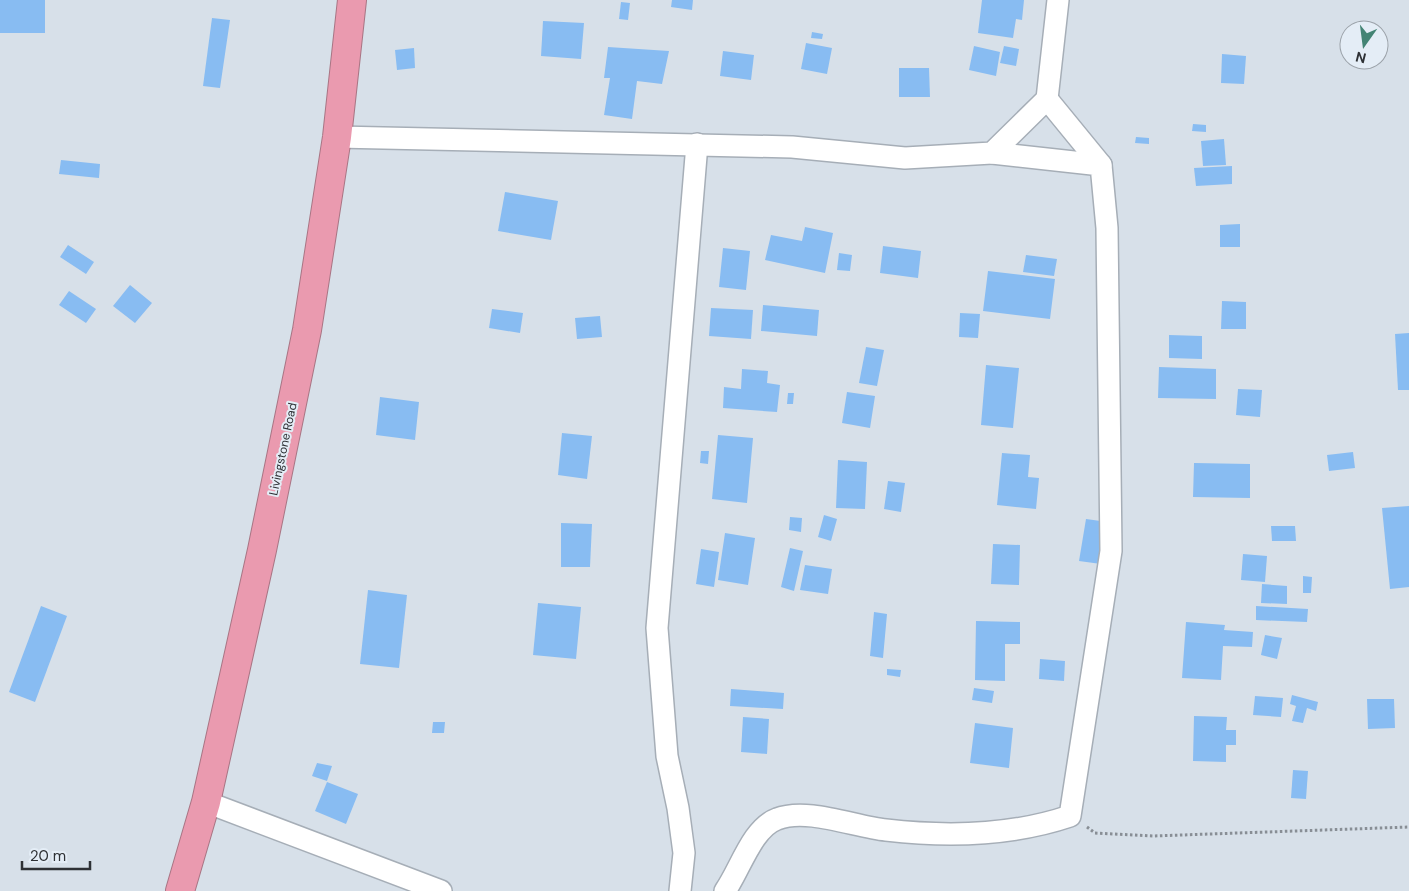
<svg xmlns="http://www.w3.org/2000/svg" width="1409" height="891" font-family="'DM Sans',sans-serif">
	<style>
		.building { fill: #88bcf2 }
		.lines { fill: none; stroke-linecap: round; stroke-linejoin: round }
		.minor-casing { stroke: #a6aeb7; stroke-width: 24 }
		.highway-casing { stroke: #a87584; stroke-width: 30 }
		.path { stroke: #888e95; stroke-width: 3; stroke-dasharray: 2.5 2.5; stroke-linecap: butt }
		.minor { stroke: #fff; stroke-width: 21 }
		.highway { stroke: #ea9aaf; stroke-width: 28 }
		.labels { text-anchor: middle; stroke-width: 4; stroke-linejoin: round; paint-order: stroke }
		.street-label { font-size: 12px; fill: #2e3135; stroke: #e4edf6 }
	</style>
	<rect width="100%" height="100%" fill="#d7e0e9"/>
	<g class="building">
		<rect x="0" y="0" width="45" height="33"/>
		<path d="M672 0H693L692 10 671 7Z"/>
		<path d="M982 0H1024L1022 20 1016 19 1013 38 978 33Z"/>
		<path d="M621 2 630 3 628 20 619 19Z"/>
		<path d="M212 18 230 20 220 88 203 86Z"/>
		<path d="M543 21 584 23 581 59 541 56Z"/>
		<path d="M812 32 823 34 822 39 811 38Z"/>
		<path d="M806 43 832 48 827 74 801 69Z"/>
		<path d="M974 46 1000 52 996 76 969 70Z"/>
		<path d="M1004 46 1019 49 1016 66 1000 63Z"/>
		<path d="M608 47 669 51 662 84 637 81 632 119 604 115 610 78H604Z"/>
		<path d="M414 48 415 68 397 70 395 50Z"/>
		<path d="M723 51 754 55 751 80 720 76Z"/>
		<path d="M1222 54 1246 56 1244 84 1221 83Z"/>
		<path d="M899 68H929L930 97H899Z"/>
		<path d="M1193 124 1206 125V132L1192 131Z"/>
		<path d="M1136 137 1149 138V144L1135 143Z"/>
		<path d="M1224 139 1226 165 1203 166 1201 141Z"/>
		<path d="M61 160 100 164 99 178 59 174Z"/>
		<path d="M1232 166V184L1196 186 1194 168Z"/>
		<path d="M505 192 558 201 551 240 498 231Z"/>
		<path d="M1240 224V247H1220V225Z"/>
		<path d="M805 227 833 233 825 273 765 260 771 235 802 241Z"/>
		<path d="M68 245 94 262 86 274 60 257Z"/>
		<path d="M883 246 921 251 918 278 880 273Z"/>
		<path d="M723 248 750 251 746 290 719 287Z"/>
		<path d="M839 253 852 255 850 271 837 270Z"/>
		<path d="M1026 255 1057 259 1054 276 1023 272Z"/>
		<path d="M988 271 1055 279 1050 319 983 311Z"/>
		<path d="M130 285 152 303 135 323 113 306Z"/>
		<path d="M69 291 96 309 86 323 59 305Z"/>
		<path d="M1222 301 1246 302V329H1221Z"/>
		<path d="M763 305 819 310 817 336 761 331Z"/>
		<path d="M711 308 753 310 751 339 709 336Z"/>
		<path d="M492 309 523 313 520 333 489 328Z"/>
		<path d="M960 313 980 314 978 338 959 337Z"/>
		<path d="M600 316 602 337 577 339 575 318Z"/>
		<path d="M1409 333V390H1398L1395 334Z"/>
		<path d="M1169 335 1202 336V359L1169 358Z"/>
		<path d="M866 347 884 350 877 386 859 383Z"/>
		<path d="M986 365 1019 368 1013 428 981 425Z"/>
		<path d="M1159 367 1216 369V399L1158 398Z"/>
		<path d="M742 369 768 371 767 383 780 385 777 412 723 408 724 387 741 389Z"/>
		<path d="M1238 389 1262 390 1260 417 1236 415Z"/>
		<path d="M847 392 875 396 870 428 842 423Z"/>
		<path d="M788 393H794L793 404H787Z"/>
		<path d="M380 397 419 402 415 440 376 435Z"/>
		<path d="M562 433 592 436 587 479 558 475Z"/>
		<path d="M718 435 753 438 747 503 712 499Z"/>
		<path d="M701 451H709L708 464 700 463Z"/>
		<path d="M1353 452 1355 468 1329 471 1327 455Z"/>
		<path d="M1002 453 1030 455 1028 477 1039 478 1036 509 997 505Z"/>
		<path d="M838 460 867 462 865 509 836 508Z"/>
		<path d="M1194 463 1250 464V498L1193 497Z"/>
		<path d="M888 481 905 483 901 512 884 509Z"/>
		<path d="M1409 506V587L1390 589 1382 508Z"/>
		<path d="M824 515 837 519 831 541 818 537Z"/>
		<path d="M790 517 802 518 801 532 789 530Z"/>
		<path d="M1086 519 1108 522 1101 564 1079 561Z"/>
		<path d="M561 523 592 524 590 567H561Z"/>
		<path d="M1271 526H1295L1296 541H1272Z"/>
		<path d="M725 533 755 538 748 585 718 580Z"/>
		<path d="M993 544 1020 545 1019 585 991 584Z"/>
		<path d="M790 548 803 551 794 591 781 587Z"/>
		<path d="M701 549 719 552 714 587 696 584Z"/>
		<path d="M1243 554 1267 556 1265 582 1241 580Z"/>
		<path d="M805 565 832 569 828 594 800 590Z"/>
		<path d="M1303 576 1312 577 1311 593H1303Z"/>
		<path d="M1262 584 1287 586V604L1261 603Z"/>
		<path d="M368 590 407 595 399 668 360 664Z"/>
		<path d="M538 603 581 607 576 659 533 655Z"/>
		<path d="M41 606 67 616 35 702 9 692Z"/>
		<path d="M1256 606 1308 609 1307 622 1256 620Z"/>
		<path d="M874 612 887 614 883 658 870 656Z"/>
		<path d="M976 621 1020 622V644H1005V681L975 680Z"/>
		<path d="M1186 622 1225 625 1224 630 1253 632 1252 647 1223 646 1221 680 1182 678Z"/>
		<path d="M1265 635 1282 638 1277 659 1261 655Z"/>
		<path d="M1040 659 1065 661 1064 681 1039 679Z"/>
		<path d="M887 669 901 670 900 677 887 675Z"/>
		<path d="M974 688 994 691 992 703 972 700Z"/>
		<path d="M731 689 784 693 783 709 730 706Z"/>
		<path d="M1292 695 1318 702 1316 711 1307 708 1303 723 1292 721 1296 706 1290 704Z"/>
		<path d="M1255 696 1283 698 1281 717 1253 715Z"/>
		<path d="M1367 699H1394L1395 728 1368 729Z"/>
		<path d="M1194 716 1227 717 1226 730H1236V745H1226V762L1193 761Z"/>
		<path d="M743 717 769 719 767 754 741 752Z"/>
		<path d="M433 722H445L444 733H432Z"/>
		<path d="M975 723 1013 728 1009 768 970 763Z"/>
		<path d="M317 763 332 766 327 781 312 776Z"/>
		<path d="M1293 770 1308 771 1306 799 1291 798Z"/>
		<path d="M327 782 358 794 346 824 315 811Z"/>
	</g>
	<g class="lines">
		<g class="minor-casing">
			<g id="minor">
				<path d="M1047 99 1101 165"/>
				<path d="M337 137 792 147 905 158 992 153 1047 99 1058 0"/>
				<path d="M206 802 441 891"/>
				<path d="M680 891 684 853 678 808 667 756 657 628 697 144"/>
				<path d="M725 891C740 870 752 828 777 819 807 807 855 827 886 830 947 837 1011 836 1070 816L1111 551 1107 228 1101 165 992 153"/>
			</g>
		</g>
		<g class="highway-casing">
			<path id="highway" d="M180 891 206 802 262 550 307 330 337 137 352 0"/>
		</g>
		<path class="path" d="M1087 827 1095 833 1153 836 1409 827"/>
		<use href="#minor" class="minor"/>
		<use href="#highway" class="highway"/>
	</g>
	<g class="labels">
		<g class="street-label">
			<text transform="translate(283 449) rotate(-78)" y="4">Livingstone Road</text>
		</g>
	</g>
	<g transform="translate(1364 45) rotate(194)"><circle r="24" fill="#e4edf6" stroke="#9ba2a9"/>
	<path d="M0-4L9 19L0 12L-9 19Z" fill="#438474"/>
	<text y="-8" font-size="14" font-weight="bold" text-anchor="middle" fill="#2e3135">N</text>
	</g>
	<path d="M22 861v8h68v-8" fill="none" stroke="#2e3135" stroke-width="2.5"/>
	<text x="30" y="861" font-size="15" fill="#2e3135" stroke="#e4edf6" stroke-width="4" paint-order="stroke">20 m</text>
</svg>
